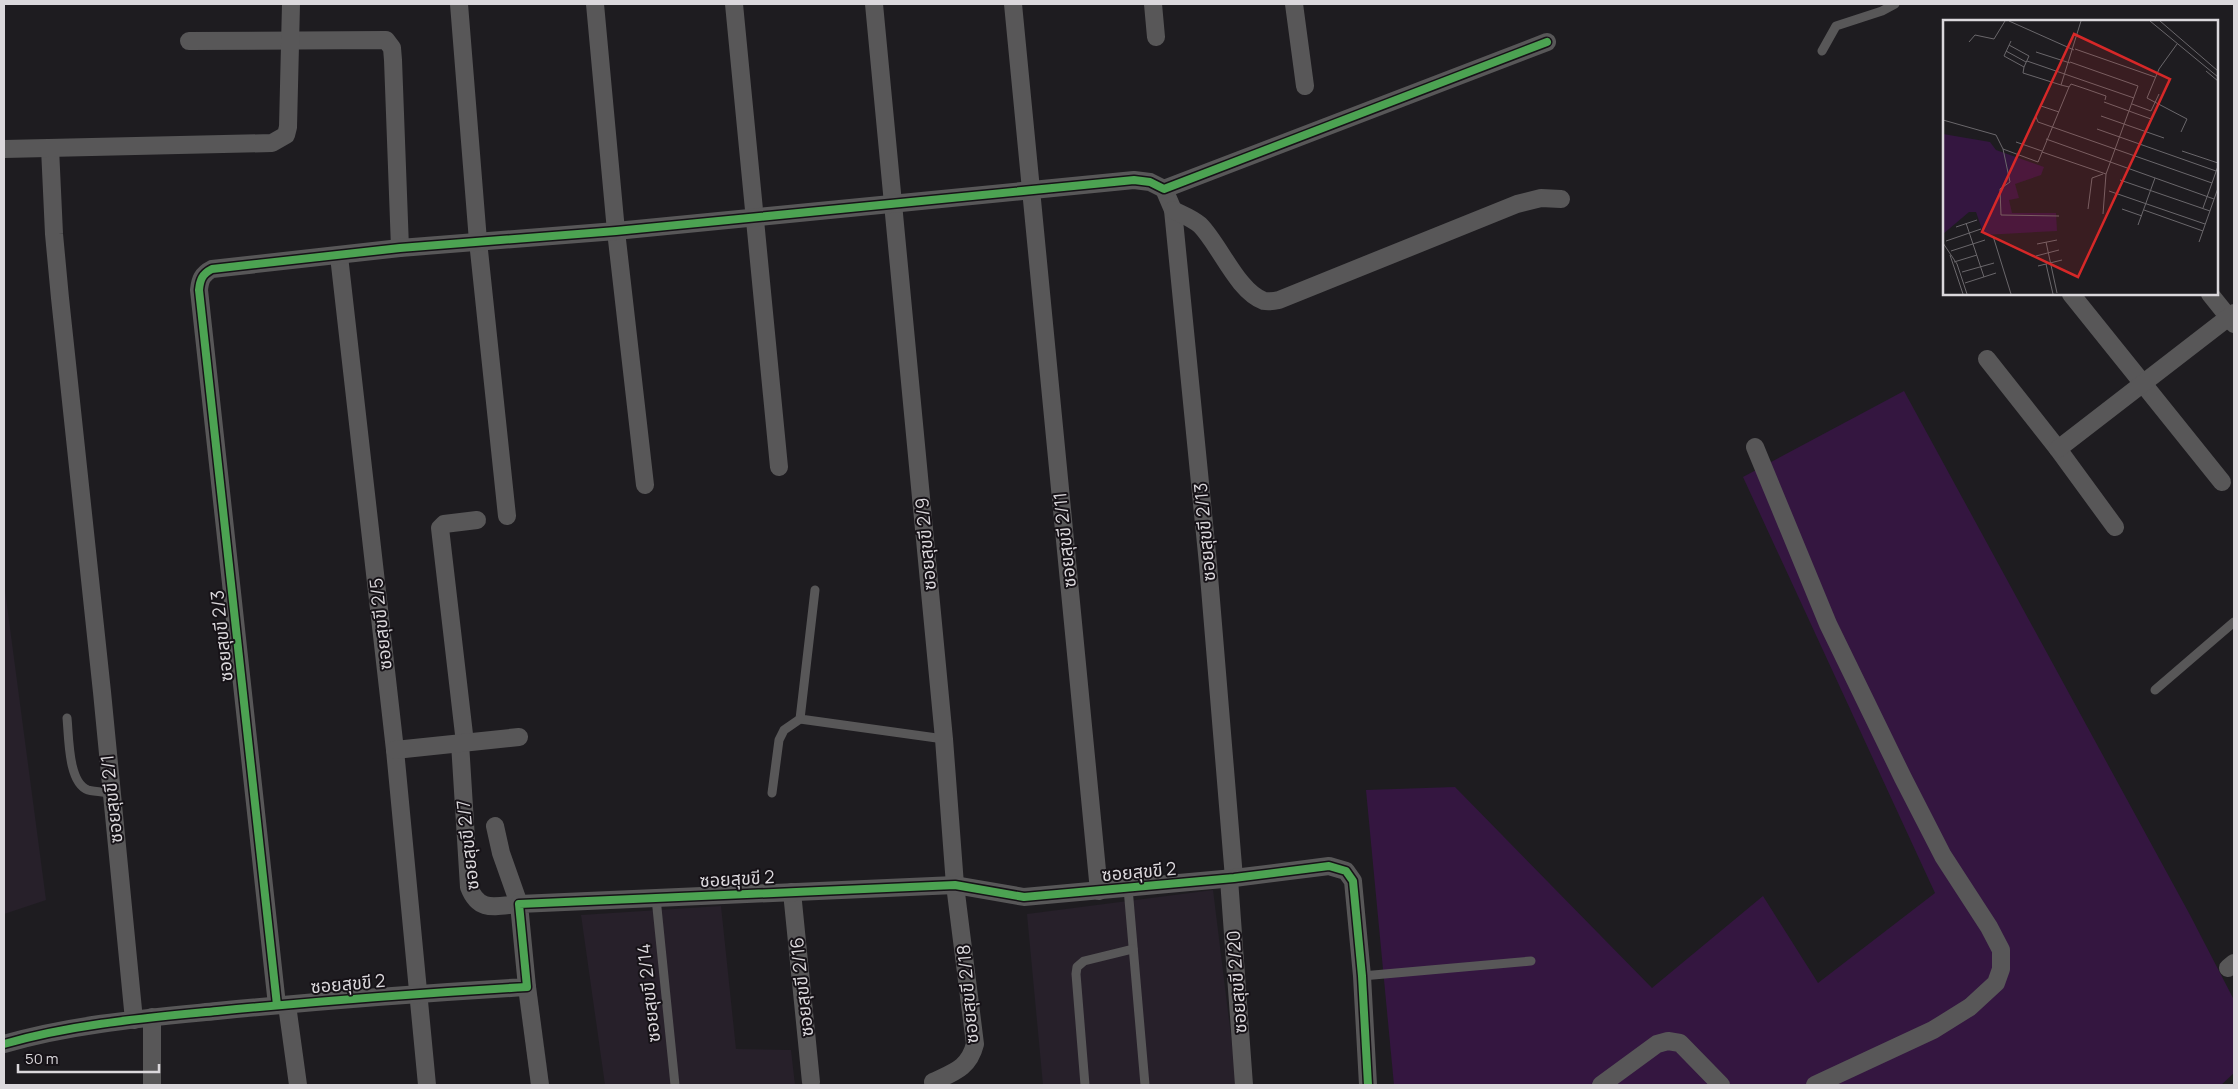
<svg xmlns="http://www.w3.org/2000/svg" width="2238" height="1089" font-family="Manrope,'Noto Sans Thai',sans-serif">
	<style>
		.built { fill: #27202a }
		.green { fill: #341640 }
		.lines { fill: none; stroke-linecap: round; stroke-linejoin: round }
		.service { stroke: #585758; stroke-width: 9 }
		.minor { stroke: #585758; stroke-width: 18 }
		.cycleway-casing { stroke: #161217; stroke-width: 11 }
		.cycleway { stroke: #4ca352; stroke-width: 8 }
		.labels { text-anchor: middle; stroke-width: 4; stroke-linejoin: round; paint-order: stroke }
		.street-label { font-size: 18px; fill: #dbd8dc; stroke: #161217 }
		.inset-road { fill: none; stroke: #6a676b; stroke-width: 1 }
		.view { fill: #d62828; fill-opacity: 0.15; stroke: #d62828; stroke-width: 2.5 }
		.inset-edge { fill: none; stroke: #dbd8dc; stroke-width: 2.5 }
	</style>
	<rect width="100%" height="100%" fill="#1e1c20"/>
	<g class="built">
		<path d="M4 583 46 900 4 914Z"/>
		<path d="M1213 890 1237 1085H1043L1027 914Z"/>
		<path d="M721 906 736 1049 791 1050 795 1085H605L581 915Z"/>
	</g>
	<path class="green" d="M1904 391 2190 915 2234 1000V1073L2221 1085H1394L1366 790 1455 787 1652 988 1763 896 1818 983 1935 893 1743 477Z"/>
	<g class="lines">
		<g class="service">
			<path d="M1822 51 1836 26 1882 11 1895 4"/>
			<path d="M815 590 800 719 944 739"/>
			<path d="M2155 690 2234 622"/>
			<path d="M67 718C69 737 68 783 88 790 95 792 105 792 112 793"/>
			<path d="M772 793 779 740 784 730 800 719"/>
			<path d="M1128 888 1145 1085"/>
			<path d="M656 898 675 1085"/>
			<path d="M1362 976 1531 961"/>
			<path d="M1085 1085 1076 974 1077 967 1084 961 1133 949"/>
		</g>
		<g class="minor">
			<path d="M459 4 478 241 507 516"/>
			<path d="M595 4 616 231 645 485"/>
			<path d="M734 4 779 467"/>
			<path d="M874 4 944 739 955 885 975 1044C969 1068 954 1072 933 1082"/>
			<path d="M1013 4 1099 891"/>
			<path d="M1153 4 1156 37"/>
			<path d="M1294 4 1305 86"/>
			<path d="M189 41 386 40 392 48 393 60 400 248"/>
			<path d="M50 148 54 234 60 298 102 692 134 1020"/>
			<path d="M4 149 272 143 286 135 288 127 291 4"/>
			<path d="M1164 189 1173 210 1208 564 1234 878"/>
			<path d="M1173 210C1183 215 1192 218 1200 225 1220 245 1237 291 1264 301 1269 302 1274 301 1279 300L1517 204 1541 198 1561 199"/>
			<path d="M339 256 395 750 427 1085"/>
			<path d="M2071 294 2222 482"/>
			<path d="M2210 294 2234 324"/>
			<path d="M1987 359 2058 449 2115 527"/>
			<path d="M1755 447 1828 624 1903 778 1943 856 1989 927 2001 950V969L1996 983 1970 1007 1933 1030 1815 1085"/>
			<path d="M2058 449 2234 313"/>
			<path d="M460 743 469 887C479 913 495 906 519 904L501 853 495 826"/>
			<path d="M465 743 440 528 444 524 477 520"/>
			<path d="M395 750 519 737"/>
			<path d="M1229 879 1244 1085"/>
			<path d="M792 892 811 1082"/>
			<path d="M2228 968 2234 963"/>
			<path d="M527 987 540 1085"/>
			<path d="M277 1005 199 290C200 280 202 274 212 269L400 248 616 231 1134 180 1150 182 1164 189 1547 42"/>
			<path d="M287 1005 298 1085"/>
			<path d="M152 1017V1085"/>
			<path d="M4 1044C73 1024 146 1018 217 1011 320 1001 424 993 527 987L519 904 955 885 1024 897 1234 878 1329 866 1346 871 1353 881 1362 976 1368 1085"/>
			<path d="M1601 1085 1657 1044 1668 1041 1680 1043 1721 1085"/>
		</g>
		<g class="cycleway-casing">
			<g id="cycleway">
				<path d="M277 1005 199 290C200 280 202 274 212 269L400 248 616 231 1134 180 1150 182 1164 189 1547 42"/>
				<path d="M4 1044C73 1024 146 1018 217 1011 320 1001 424 993 527 987L519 904 955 885 1024 897 1234 878 1329 866 1346 871 1353 881 1362 976 1368 1085"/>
			</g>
		</g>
		<use href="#cycleway" class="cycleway"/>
	</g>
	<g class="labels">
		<g class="street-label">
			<text transform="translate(1205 532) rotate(-95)" y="6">ซอยสุขขี 2/13</text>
			<text transform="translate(1065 540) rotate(-96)" y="6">ซอยสุขขี 2/11</text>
			<text transform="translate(926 544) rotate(-95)" y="6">ซอยสุขขี 2/9</text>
			<text transform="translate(381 624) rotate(-96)" y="6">ซอยสุขขี 2/5</text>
			<text transform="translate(222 636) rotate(-96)" y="6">ซอยสุขขี 2/3</text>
			<text transform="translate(112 799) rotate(-96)" y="6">ซอยสุขขี 2/1</text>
			<text transform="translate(468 845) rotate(-96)" y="6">ซอยสุขขี 2/7</text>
			<text transform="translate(1139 872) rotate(-5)" y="6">ซอยสุขขี 2</text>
			<text transform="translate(737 879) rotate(-3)" y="6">ซอยสุขขี 2</text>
			<text transform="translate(1237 982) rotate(-94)" y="6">ซอยสุขขี 2/20</text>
			<text transform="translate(348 984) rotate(-5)" y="6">ซอยสุขขี 2</text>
			<text transform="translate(802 987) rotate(-96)" y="6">ซอยสุขขี 2/16</text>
			<text transform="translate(649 993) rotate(-96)" y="6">ซอยสุขขี 2/14</text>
			<text transform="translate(968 994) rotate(-95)" y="6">ซอยสุขขี 2/18</text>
		</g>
	</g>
	<g transform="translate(1943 20)">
		<rect width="275" height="275" fill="#1e1c20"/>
		<path d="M0 114 47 122 53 130 101 147 98 155 72 164 76 178 66 180 69 193H113L114 211 41 215 33 192H26L0 214Z" fill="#341640"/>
		<path class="inset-road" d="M66 1 131 30M207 1 275 57M217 1 275 51M68 21 61 36 81 47M26 22 32 15 51 19 62 1M234 24 216 49 204 78 244 99 238 112M66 25 86 36 81 47M132 29 212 57M63 31 83 42M93 32 127 43M84 41 191 78M127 42 195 66 163 154 160 194M81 47 80 53 118 65M263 51 275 61M126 67 128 64 143 69M143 69 163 76 162 80M161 82 208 99M189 84 208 91 216 74M98 86 116 92M158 96 221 118M93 97 95 102 269 163 260 188M0 100 53 115 60 129 95 142 126 67 118 65 138 1M154 109 273 151M103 119 271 179M73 122 99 131M60 129 67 162 57 169 58 195 116 196M239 131 275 143M99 132 163 154M177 160 267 191M269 163 275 146M166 171 262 204M145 189 149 158 160 154M179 189 199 196M201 190 260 211M23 203 41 257M195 205 212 158M13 207 34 200M50 216 68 274M3 221 38 209M103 222 114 273M256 222 275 168M0 223 14 244 24 274M94 224 114 220M8 231 42 220M7 235 20 274M93 236 116 230M11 242 34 235M103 244 110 274M95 246 119 240M19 252 51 243M22 263 53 253"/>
		<path class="view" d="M131 14 227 59 135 257 39 212Z"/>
		<rect width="275" height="275" class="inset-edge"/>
	</g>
	<rect width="2238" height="1089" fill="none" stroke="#dbd8dc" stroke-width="10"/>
	<path d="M18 1064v8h141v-8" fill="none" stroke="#dbd8dc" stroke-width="2.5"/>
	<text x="25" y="1064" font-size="15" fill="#dbd8dc" stroke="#161217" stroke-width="4" paint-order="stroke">50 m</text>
</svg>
